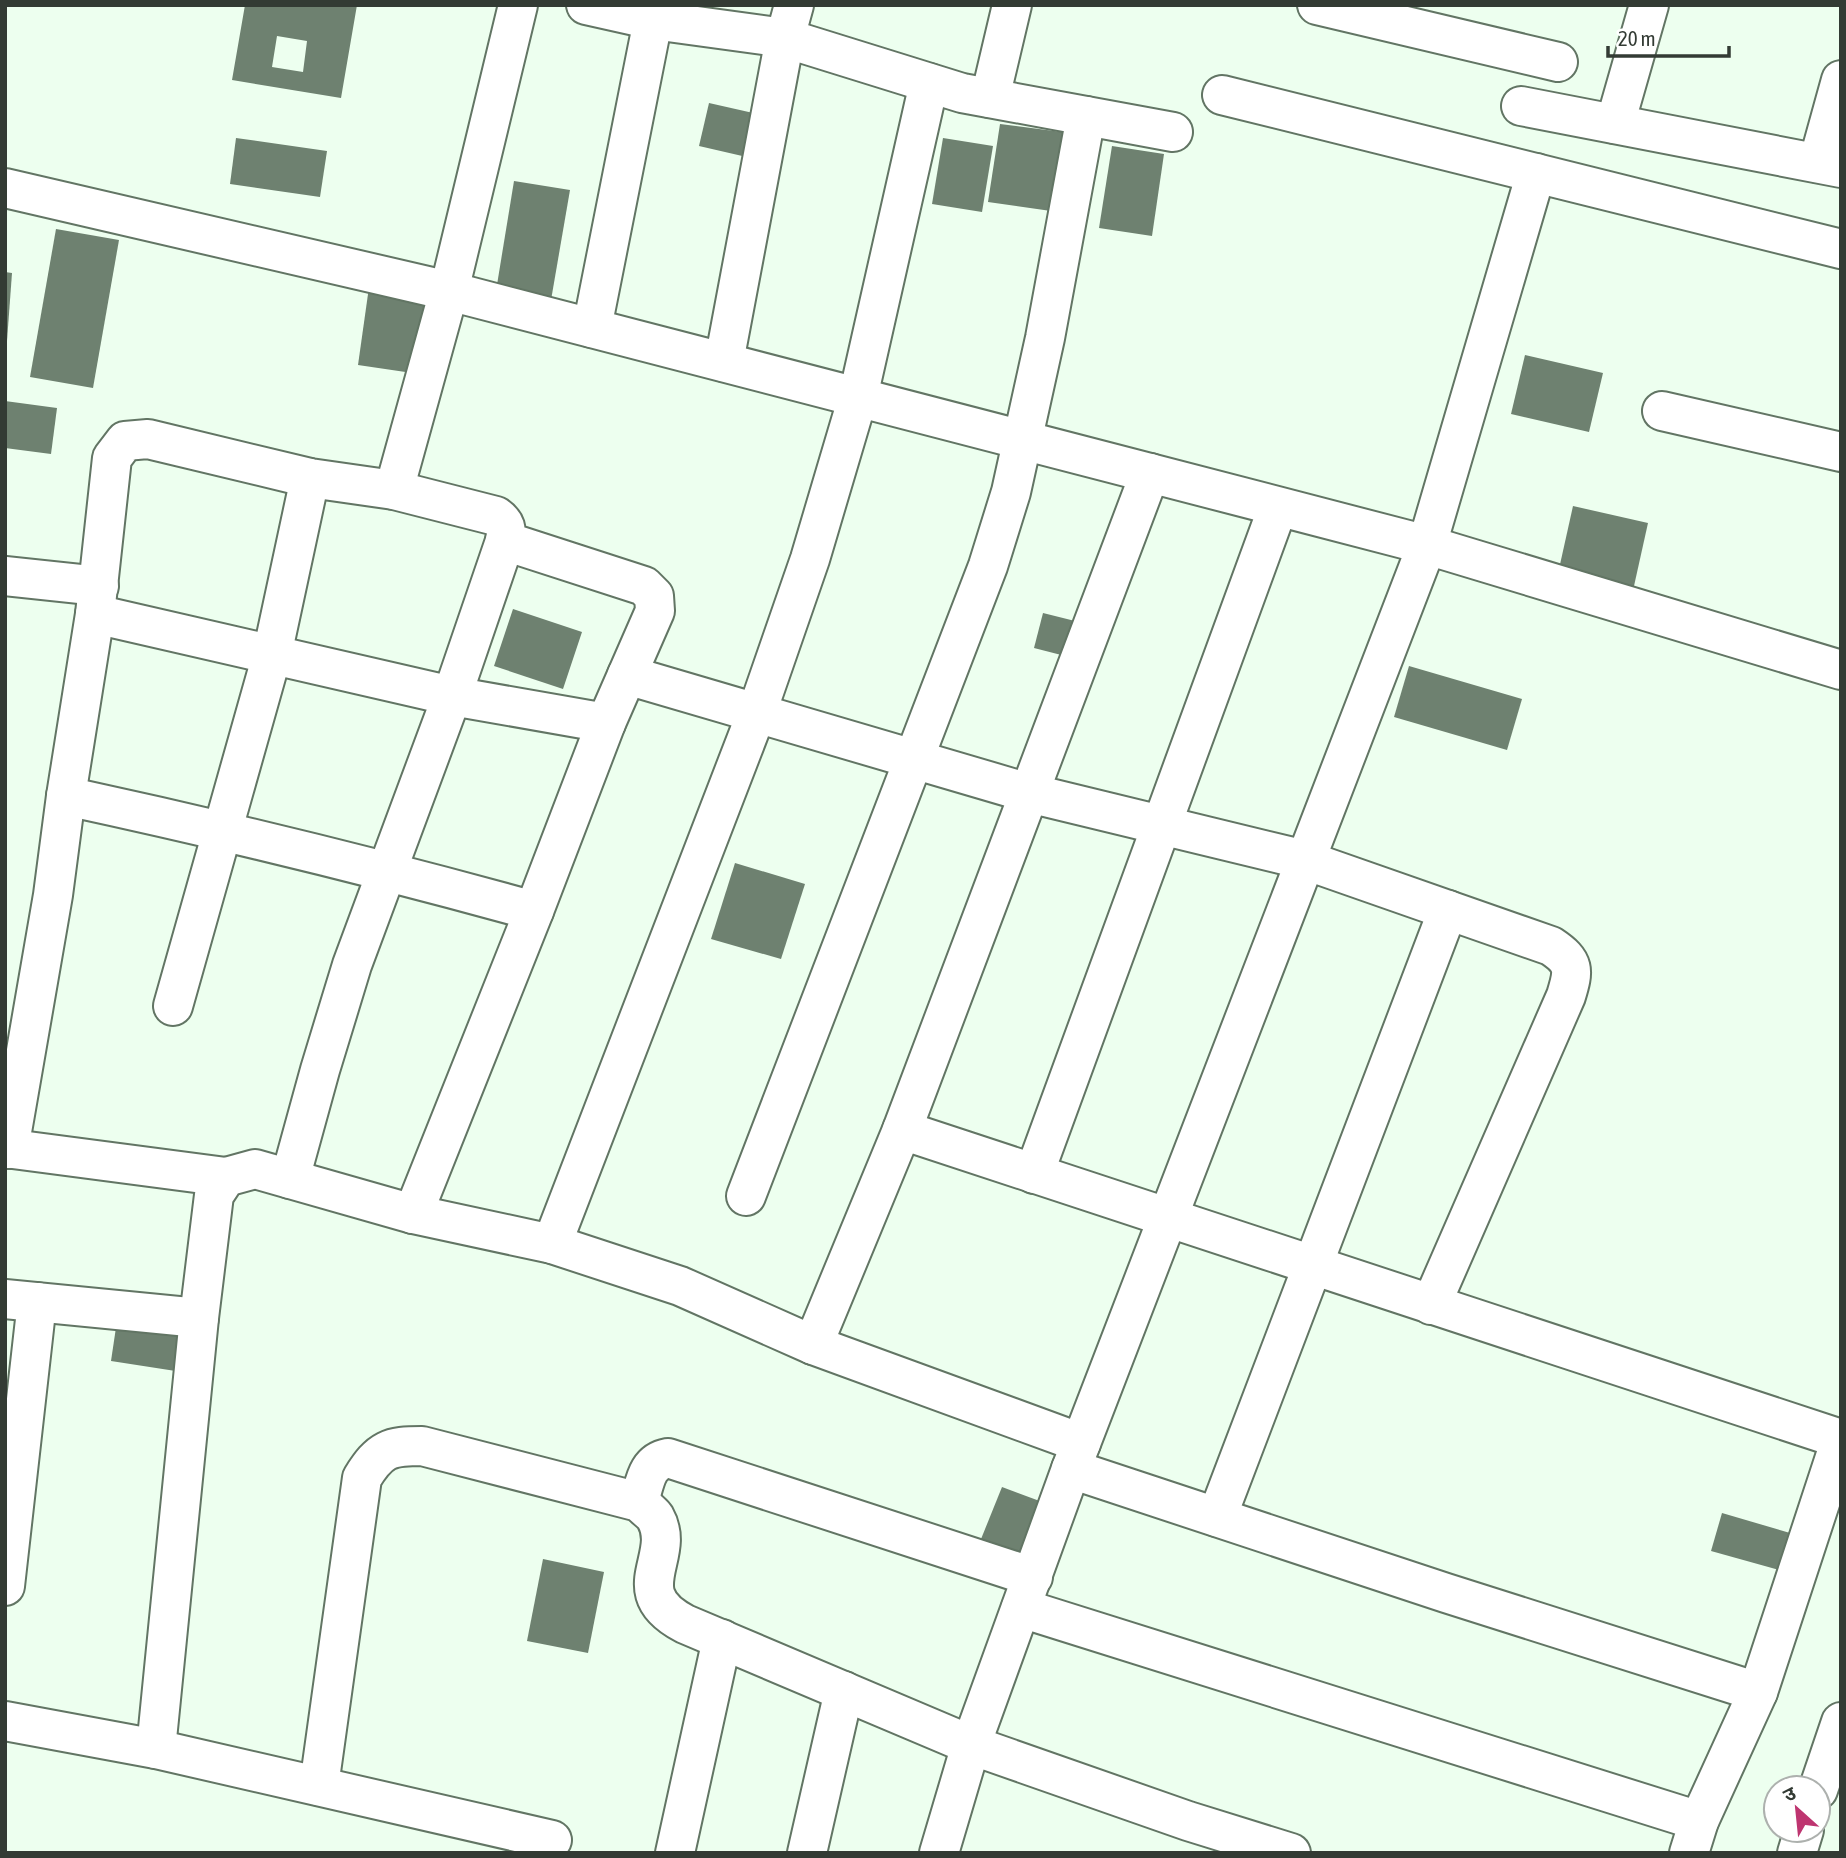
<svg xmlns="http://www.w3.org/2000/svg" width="1846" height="1858" font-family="'Asap Condensed','Noto Sans Devanagari',sans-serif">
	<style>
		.building { fill: #6e8170; fill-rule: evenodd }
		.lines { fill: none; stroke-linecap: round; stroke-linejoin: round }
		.minor-casing { stroke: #627564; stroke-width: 42 }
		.minor { stroke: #fff; stroke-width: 38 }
	</style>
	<rect width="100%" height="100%" fill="#edffef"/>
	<g class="building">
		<path d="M245 5H357L341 98 232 80ZM277 36 307 41 303 72 272 67Z"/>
		<path d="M709 103 762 115 751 158 699 146Z"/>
		<path d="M1000 124 1077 134 1065 213 988 202Z"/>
		<path d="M236 138 327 151 320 197 230 184Z"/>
		<path d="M943 138 993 146 982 212 932 204Z"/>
		<path d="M1112 146 1164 154 1152 236 1099 228Z"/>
		<path d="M514 181 570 190 550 306 495 297Z"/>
		<path d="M56 229 119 240 93 388 30 377Z"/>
		<path d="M5 272 12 273 7 341H5Z"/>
		<path d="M369 287 430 295 419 374 358 365Z"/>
		<path d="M1525 355 1603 373 1589 432 1511 414Z"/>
		<path d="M5 401 57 408 51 454 5 448Z"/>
		<path d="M1573 506 1648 523 1632 595 1557 578Z"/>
		<path d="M513 609 582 632 563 689 494 666Z"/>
		<path d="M1043 613 1083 623 1073 658 1034 648Z"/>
		<path d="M1409 666 1522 699 1507 750 1394 717Z"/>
		<path d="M735 863 805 884 781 959 711 939Z"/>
		<path d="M118 1314 189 1325 182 1372 111 1361Z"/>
		<path d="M1002 1487 1053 1506 1028 1569 977 1549Z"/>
		<path d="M1722 1513 1797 1535 1786 1572 1711 1551Z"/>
		<path d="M543 1559 604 1572 588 1653 527 1641Z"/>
	</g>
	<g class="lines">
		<g class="minor-casing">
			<g id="minor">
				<path d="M586 5 653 20 785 38 962 93 1173 132"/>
				<path d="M1317 5 1558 62"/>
				<path d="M1222 95 1841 249"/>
				<path d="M990 98 1012 5"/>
				<path d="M1521 106 1841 168"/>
				<path d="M1615 124 1649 5"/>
				<path d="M1818 163 1841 80"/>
				<path d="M5 188 449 291 1427 545 1841 670"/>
				<path d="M592 328 656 5"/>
				<path d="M724 362 785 38 794 5"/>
				<path d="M1662 411 1841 452"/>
				<path d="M394 490 449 291 518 5"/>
				<path d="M5 576 99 586"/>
				<path d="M95 614 452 696 606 723"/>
				<path d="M627 675 1029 793 1305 860 1551 946C1575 962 1574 970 1566 996L1431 1305"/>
				<path d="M66 796C223 830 379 868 534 911"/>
				<path d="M173 1006 272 655 310 478"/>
				<path d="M902 1130 1841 1439"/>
				<path d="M5 1148 226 1177"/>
				<path d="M9 1149 53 895 66 796 95 614 112 458 125 441 148 439 310 478 394 490 496 516C506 523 507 529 505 541L644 586 654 596 655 611 606 723 534 911 413 1214"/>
				<path d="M1034 1174 1278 507"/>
				<path d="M290 1179 320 1070 352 965 452 696 505 541"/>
				<path d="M746 1196 988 566 1011 492 1045 338 1086 116"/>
				<path d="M552 1244 757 712 810 559 858 397 929 83"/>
				<path d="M5 1299 199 1318"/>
				<path d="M813 1345 902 1130 1150 473"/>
				<path d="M1071 1469 1446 1593 1758 1692"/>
				<path d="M639 1502C645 1483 646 1462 668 1458L1033 1577"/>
				<path d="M1217 1517 1448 910"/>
				<path d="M5 1586 37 1302"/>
				<path d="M1021 1608 1699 1821"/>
				<path d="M5 1721 156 1749 552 1840"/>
				<path d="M156 1749 199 1318 214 1195 226 1177 255 1169 413 1214 552 1244 680 1286 813 1345 1081 1443"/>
				<path d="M319 1786 362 1478C380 1449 389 1446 422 1446L639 1502C644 1507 651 1512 655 1517 678 1557 622 1591 685 1624L971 1745 1188 1821 1291 1853"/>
				<path d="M1818 1790 1841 1722"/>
				<path d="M675 1853 722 1639"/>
				<path d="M807 1853 844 1691"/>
				<path d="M939 1853 971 1745 1071 1469 1427 545 1536 173"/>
				<path d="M1689 1853 1699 1821 1758 1692 1841 1439"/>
				<path d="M1797 1853 1804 1830"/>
			</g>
		</g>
		<use href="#minor" class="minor"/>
	</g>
	<rect width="1846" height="1858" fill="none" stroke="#333b34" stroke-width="14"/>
	<g transform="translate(1797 1809) rotate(333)"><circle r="33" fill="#ffffff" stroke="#adb1ae" stroke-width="2"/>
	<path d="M0-5L12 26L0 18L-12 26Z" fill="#be3570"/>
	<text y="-10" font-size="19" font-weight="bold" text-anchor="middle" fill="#333b34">उ</text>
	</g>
	<path d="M1608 46v10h121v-10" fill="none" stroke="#333b34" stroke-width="3.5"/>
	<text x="1618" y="46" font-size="21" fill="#333b34" stroke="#ffffff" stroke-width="5" paint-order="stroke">20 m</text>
</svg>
